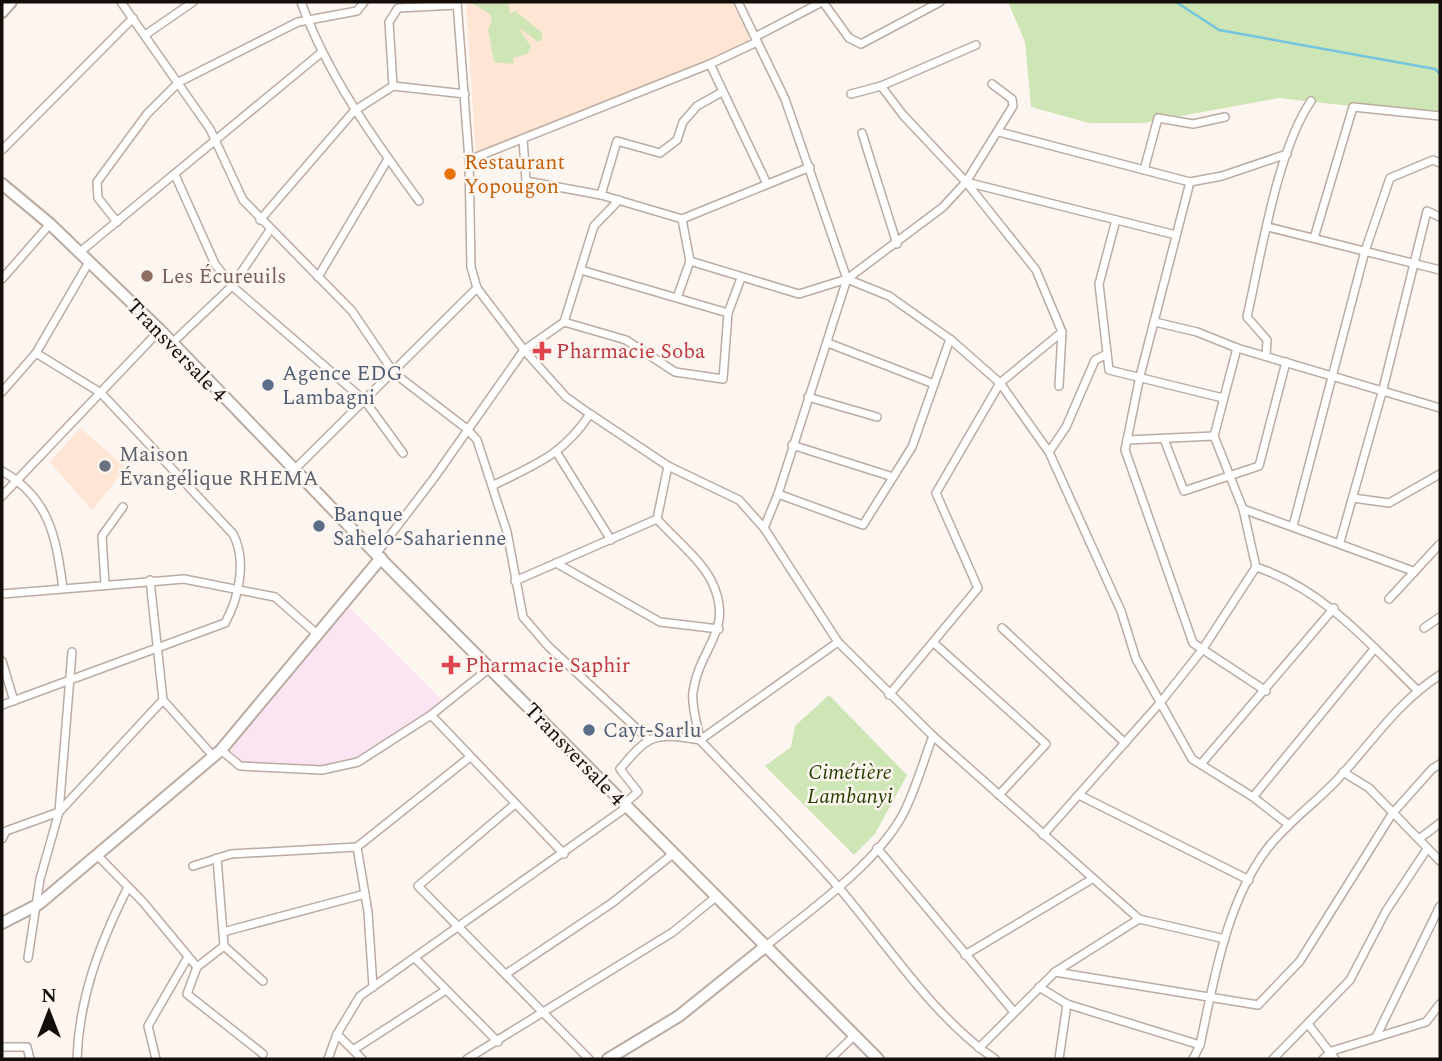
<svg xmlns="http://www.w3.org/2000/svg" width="1442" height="1061" font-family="Spectral,serif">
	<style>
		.commercial { fill: #fce5f2 }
		.built { fill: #fee5d4 }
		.green { fill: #cee5b5 }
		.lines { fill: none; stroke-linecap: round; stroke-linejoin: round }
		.stream { stroke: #74c4dc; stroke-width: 2.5 }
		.street-casing { stroke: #bcaba0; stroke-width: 10 }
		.secondary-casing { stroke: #bcaba0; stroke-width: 14 }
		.primary-casing { stroke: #bcaba0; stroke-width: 14 }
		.street { stroke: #fff; stroke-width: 7 }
		.secondary { stroke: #fff; stroke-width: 10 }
		.primary { stroke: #fff; stroke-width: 10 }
		.food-dot { fill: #e8710a; stroke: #fcf5f0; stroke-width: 2.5 }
		.education-dot { fill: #8d6e63; stroke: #fcf5f0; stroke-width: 2.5 }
		.health-dot { fill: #e0444e; stroke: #fcf5f0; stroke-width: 2.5 }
		.service-dot { fill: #5c6f8a; stroke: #fcf5f0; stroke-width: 2.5 }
		.worship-dot { fill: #6b7280; stroke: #fcf5f0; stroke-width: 2.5 }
		.labels { text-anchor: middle; stroke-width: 5; stroke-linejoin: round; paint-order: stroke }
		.food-label { font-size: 21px; fill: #c56008; stroke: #fcf5f0; text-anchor: start }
		.education-label { font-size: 21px; fill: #785e54; stroke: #fcf5f0; text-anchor: start }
		.street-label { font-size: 21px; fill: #140e0a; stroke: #fcf5f0 }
		.health-label { font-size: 21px; fill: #be3a42; stroke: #fcf5f0; text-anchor: start }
		.service-label { font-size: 21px; fill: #4e5e75; stroke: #fcf5f0; text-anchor: start }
		.worship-label { font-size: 21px; fill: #5b616d; stroke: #fcf5f0; text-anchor: start }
		.park-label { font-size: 21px; font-style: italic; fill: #294100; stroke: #fcf5f0 }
	</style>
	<rect width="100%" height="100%" fill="#fcf5f0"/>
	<path class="commercial" d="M340 598 445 703 357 761 317 769 243 763 219 747Z"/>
	<g class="built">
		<path d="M466 2H732L749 37 748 43 672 76 476 156Z"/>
		<path d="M80 428 126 468 92 510 50 462Z"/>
	</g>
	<g class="green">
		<path d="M470 2H508L510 14 515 11 541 32 543 38 538 42 518 27 531 47 527 54 513 58V64L494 62 488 29 492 21 490 14Z"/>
		<path d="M1008 2H1440V116L1279 98 1143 123H1089L1031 107 1025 42Z"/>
		<path d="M829 695 907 775 875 834 854 855 765 766 791 747 795 726Z"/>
	</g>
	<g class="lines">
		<path class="stream" d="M1176 2 1219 30 1435 69 1440 74"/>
		<g class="street-casing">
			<g id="street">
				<path d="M121 2 210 129 243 200 352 311 394 373 467 429 477 440 507 532 523 617 548 646 648 739"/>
				<path d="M301 2C328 76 373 138 419 201"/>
				<path d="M457 2 469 160 471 267 477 288 524 350 566 397 590 414 668 466 739 500 764 528 838 642 933 736 1139 919 1225 939"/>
				<path d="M738 2 785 99 847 279"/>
				<path d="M823 2 849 38 861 44 940 2"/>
				<path d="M145 35 193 2"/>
				<path d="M755 37 822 2"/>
				<path d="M710 64 767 184"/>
				<path d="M393 86 389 22 398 8 457 5"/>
				<path d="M881 86 903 115 966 182 1036 270 1062 332 1059 386"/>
				<path d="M851 94 881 86 976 45"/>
				<path d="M999 132 1190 182 1222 176 1287 154"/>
				<path d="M862 133 897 244"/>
				<path d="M523 139 526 181 601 195 682 219 810 167"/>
				<path d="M2 150 133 18"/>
				<path d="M469 160 710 64 757 42"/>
				<path d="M1144 170 1158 118 1193 124 1225 117"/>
				<path d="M175 175 215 264 232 286 365 401 403 453"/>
				<path d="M966 182 1176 235"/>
				<path d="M1190 182 1140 376 1125 450 1193 643 1266 691"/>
				<path d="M601 195 617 141 660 153 677 140 683 122 697 106 722 92"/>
				<path d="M260 220 354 111 393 86 465 94"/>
				<path d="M1116 220 1099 284 1109 370 1223 398"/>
				<path d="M117 222 98 198 97 182 147 114 179 82 298 22 357 11 364 2"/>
				<path d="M1268 227 1440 270"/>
				<path d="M1314 238 1353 107 1440 116"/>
				<path d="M80 252 322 52"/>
				<path d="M690 261 799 294 847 279 889 296 950 339 1000 383 1049 452 1121 611 1136 659 1192 759 1253 797 1289 825"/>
				<path d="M581 270 728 313"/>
				<path d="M318 277 388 159"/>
				<path d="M2 279 50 224"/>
				<path d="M677 298 690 261 682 219"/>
				<path d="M564 322 626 340 675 372 723 379 728 313 741 278"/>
				<path d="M1155 322 1197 332 1237 348 1440 408"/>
				<path d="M172 343 232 286 270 230"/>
				<path d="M828 343 934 384"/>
				<path d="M1266 356 1267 340 1247 317C1261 255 1277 151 1311 101"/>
				<path d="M2 392 36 353 89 262"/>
				<path d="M808 397 877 417"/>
				<path d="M1164 439 1184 491 1259 466 1286 362"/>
				<path d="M1127 440 1214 436"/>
				<path d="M792 445 893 477"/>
				<path d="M1049 452 1066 427 1095 360 1107 354"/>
				<path d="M557 453 611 540"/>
				<path d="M294 470 477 288"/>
				<path d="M2 471C50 498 56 538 63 588"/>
				<path d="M494 485C536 464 563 455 590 414"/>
				<path d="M778 494 863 525 912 447 950 339"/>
				<path d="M2 496 160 330"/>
				<path d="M1353 498 1389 503 1440 474"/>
				<path d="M1243 509 1413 571"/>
				<path d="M657 519C674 538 699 558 711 580 736 630 699 647 693 692 691 707 698 726 700 740L838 642"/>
				<path d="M1293 526 1365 251 1390 178 1433 160 1440 163"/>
				<path d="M764 528 778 494 847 279 943 207 966 182 1013 106 1012 99 992 84"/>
				<path d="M1340 542 1383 389 1427 211 1440 217"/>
				<path d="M376 554 434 478 524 350 564 322 594 226 619 200"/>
				<path d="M556 563 660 622 719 629"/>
				<path d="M1256 567C1323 589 1368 642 1417 690"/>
				<path d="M150 580 163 700 214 757"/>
				<path d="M515 581 657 519 668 466"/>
				<path d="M105 584 102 536 123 507"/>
				<path d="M2 594 184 579 275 597 317 634"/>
				<path d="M1389 599 1440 544"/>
				<path d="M1002 628 1125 743"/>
				<path d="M1424 628 1440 617"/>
				<path d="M935 644 1046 744 999 795"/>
				<path d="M2 661 14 701"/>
				<path d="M889 695 978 588 936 493 1000 383 1062 332"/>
				<path d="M2 705 225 623C239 598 247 560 233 534L101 393 36 353"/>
				<path d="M431 715 564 854"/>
				<path d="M221 750 240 766 322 770 358 762 431 715 491 667"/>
				<path d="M1201 764 1334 608"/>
				<path d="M1343 772 1369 788 1440 861"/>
				<path d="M1079 795 1249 880"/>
				<path d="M1253 797 1375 648"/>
				<path d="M515 804 418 886 589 1059"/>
				<path d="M624 804 638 792 620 769C649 734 655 732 700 740 747 790 796 838 840 889 887 944 935 1019 995 1059"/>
				<path d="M1043 835 1160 703 1202 650 1256 567 1243 509 1214 436 1237 348"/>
				<path d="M2 839 6 831 59 812 163 700"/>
				<path d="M1419 839 1440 823"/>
				<path d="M357 847 368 912 373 987"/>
				<path d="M877 848 1014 1012"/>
				<path d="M98 856 143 902 197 967 224 946"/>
				<path d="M217 858 224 946 263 981"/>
				<path d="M193 866 231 854 357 847 470 757"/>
				<path d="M223 932 365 894"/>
				<path d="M766 946C810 910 874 866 902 816 915 792 923 762 933 736"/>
				<path d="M965 955 1092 879"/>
				<path d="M28 958 40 879 59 812 72 652"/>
				<path d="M415 958 498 1042"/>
				<path d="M197 967 187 994 263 1054"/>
				<path d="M1055 972 1258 1005 1300 961 1392 814 1432 769 1440 764"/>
				<path d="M506 974 612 903 674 853"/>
				<path d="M1039 987 1067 1004 1200 1045"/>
				<path d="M1308 1024 1335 1059"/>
				<path d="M337 1034 362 1059"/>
				<path d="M1376 1037 1440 906"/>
				<path d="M2 1047H27L30 1059"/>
				<path d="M979 1048 1055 972 1139 919"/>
				<path d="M353 1050 446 990"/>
				<path d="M77 1059C79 997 100 943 128 887"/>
				<path d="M156 1059 148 1026 188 957"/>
				<path d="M328 1059 337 1034 360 996 627 807"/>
				<path d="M467 1059 673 932 717 896"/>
				<path d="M830 1059 854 1036"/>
				<path d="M1059 1059 1067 1004"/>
				<path d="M1193 1059 1200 1045C1214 980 1226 903 1267 849 1287 823 1314 804 1336 781 1372 743 1395 704 1440 675"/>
				<path d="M1273 1059 1350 980 1386 911 1427 849"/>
				<path d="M1323 1059 1332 1051 1426 1022 1440 1004"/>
			</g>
		</g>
		<g class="secondary-casing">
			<g id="secondary">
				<path d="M2 184 50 224 160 330 376 554 878 1059"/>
				<path d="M2 923 39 904 221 750 381 558"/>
				<path d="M608 1059 679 1016 766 946"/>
			</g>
		</g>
		<g class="primary-casing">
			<path id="primary" d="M2 12 11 2"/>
		</g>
		<use href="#street" class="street"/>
		<use href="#secondary" class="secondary"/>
		<use href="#primary" class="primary"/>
	</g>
	<circle class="food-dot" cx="450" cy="174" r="7"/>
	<circle class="education-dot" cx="147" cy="276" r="7"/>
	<g class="health-dot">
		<path d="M538.5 340.5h7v7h7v7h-7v7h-7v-7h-7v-7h7z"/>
		<path d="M447.5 654.5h7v7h7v7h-7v7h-7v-7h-7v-7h7z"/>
	</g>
	<g class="service-dot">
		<circle cx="268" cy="385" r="7"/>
		<circle cx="319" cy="526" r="7"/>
		<circle cx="589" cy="730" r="7"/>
	</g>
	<circle class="worship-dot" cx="105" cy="466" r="7"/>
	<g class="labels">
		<g class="food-label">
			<text x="464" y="169">Restaurant<tspan x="464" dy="24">Yopougon</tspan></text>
		</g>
		<g class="education-label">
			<text x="161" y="283">Les Écureuils</text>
		</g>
		<g class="street-label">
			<text transform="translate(177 350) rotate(46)" y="7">Transversale 4</text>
			<text transform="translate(575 754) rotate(46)" y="7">Transversale 4</text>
		</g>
		<g class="health-label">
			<text x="556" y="358">Pharmacie Soba</text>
			<text x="465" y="672">Pharmacie Saphir</text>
		</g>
		<g class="service-label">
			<text x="282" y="380">Agence EDG<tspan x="282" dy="24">Lambagni</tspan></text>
			<text x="333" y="521">Banque<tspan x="333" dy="24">Sahelo-Saharienne</tspan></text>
			<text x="603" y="737">Cayt-Sarlu</text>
		</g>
		<g class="worship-label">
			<text x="119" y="461">Maison<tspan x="119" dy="24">Évangélique RHEMA</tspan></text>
		</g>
		<g class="park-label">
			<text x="850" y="779">Cimétière<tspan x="850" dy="24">Lambanyi</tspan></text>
		</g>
	</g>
	<rect width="1442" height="1061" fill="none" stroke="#140e0a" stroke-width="7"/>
	<g transform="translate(49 1012)" stroke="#fcf5f0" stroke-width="5" paint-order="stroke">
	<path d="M0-5L12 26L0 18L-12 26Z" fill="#140e0a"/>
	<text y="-10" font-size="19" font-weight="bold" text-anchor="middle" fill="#140e0a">N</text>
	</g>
</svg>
